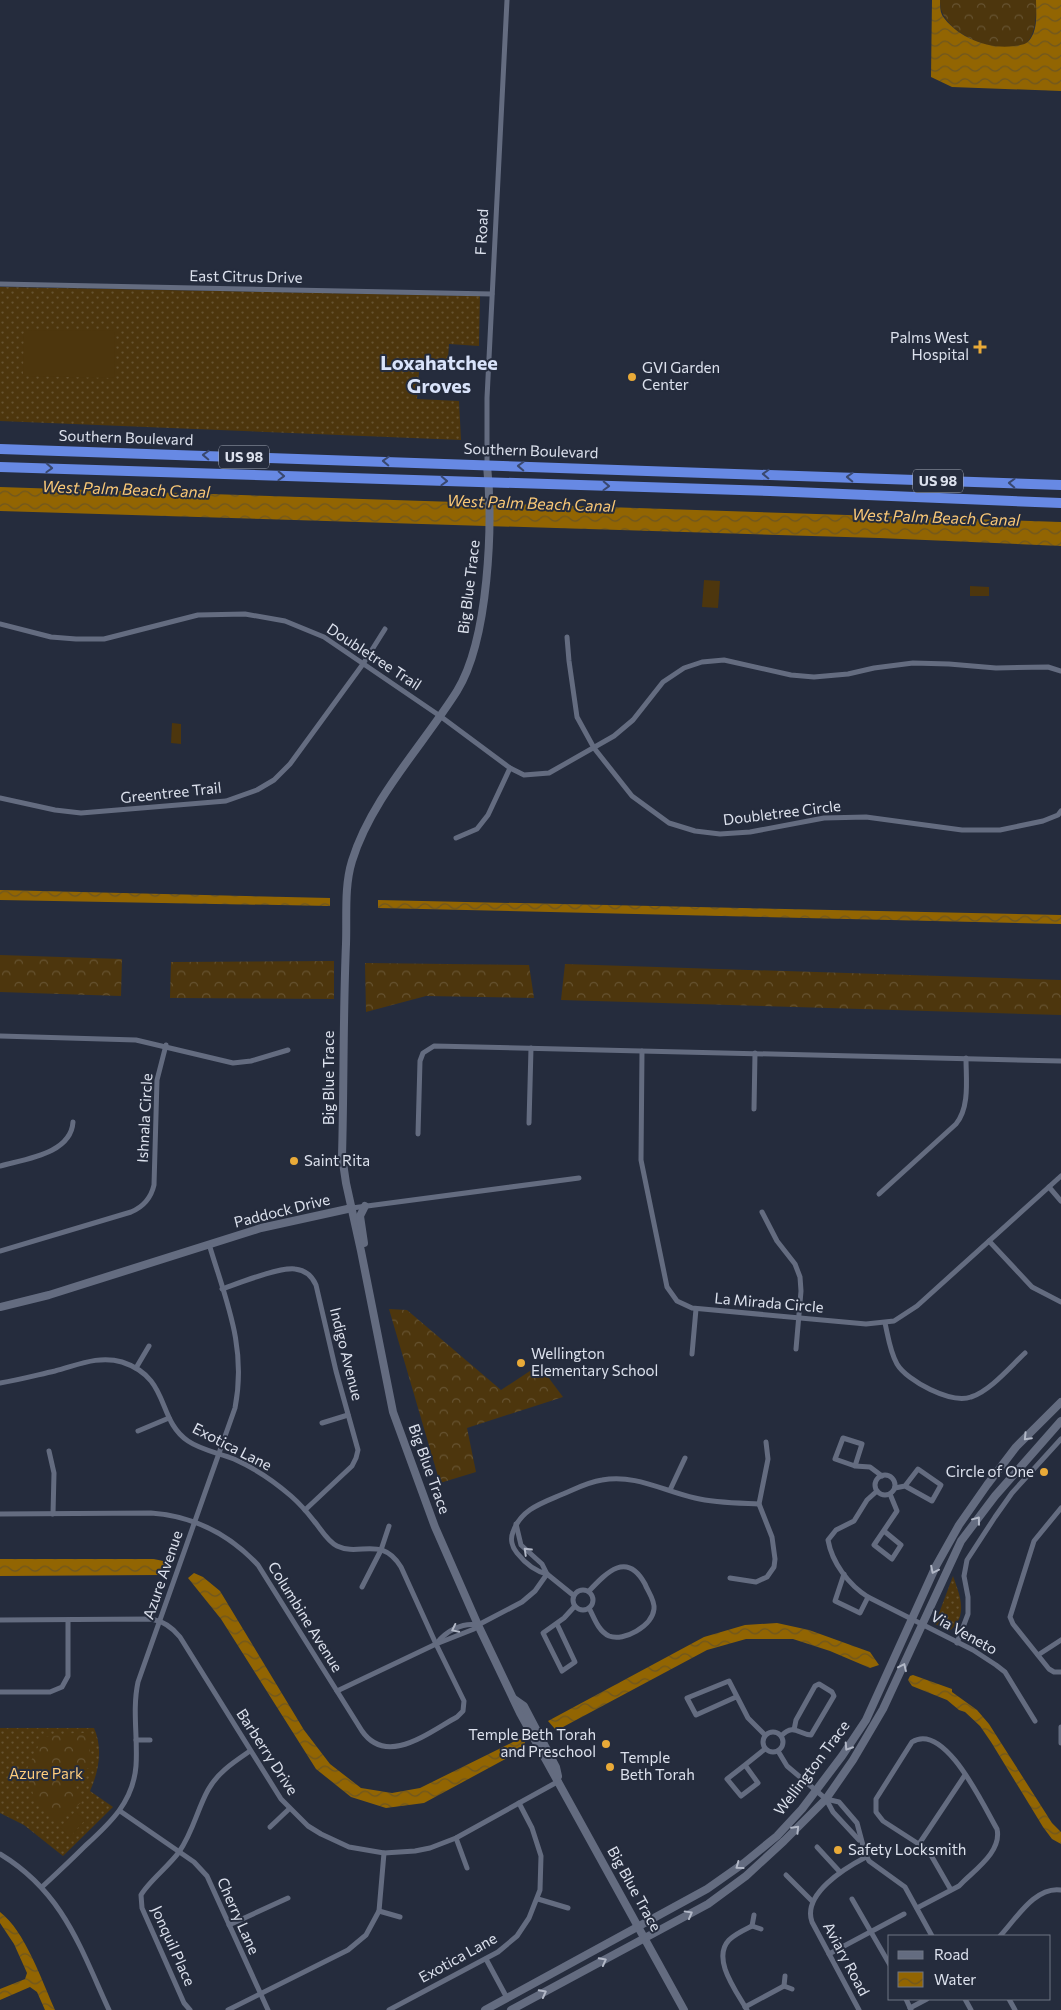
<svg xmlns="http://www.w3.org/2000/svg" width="1061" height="2010" font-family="Commissioner,sans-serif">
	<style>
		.grass { fill: url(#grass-dots) }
		.forest { fill: url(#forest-crowns) }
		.garden { fill: #4d360d }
		.water { fill: url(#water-waves) }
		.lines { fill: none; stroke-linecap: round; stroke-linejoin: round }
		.street { stroke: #646c80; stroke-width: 5 }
		.secondary { stroke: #646c80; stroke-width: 8 }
		.highway { stroke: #6789e4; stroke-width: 10 }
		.oneway { stroke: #39486f }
		.oneway2 { stroke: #b2b8c7 }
		.poi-dot { fill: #e9aa38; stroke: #252c3d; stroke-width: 2 }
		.labels { text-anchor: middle; stroke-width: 4; stroke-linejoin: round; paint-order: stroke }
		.shield { fill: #252c3d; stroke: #a5abb8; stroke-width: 1 }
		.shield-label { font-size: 14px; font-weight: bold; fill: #dce1ed }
		.street-label { font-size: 15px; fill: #dce1ed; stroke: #252c3d }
		.poi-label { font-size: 15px; fill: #dce1ed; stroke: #252c3d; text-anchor: start }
		.park-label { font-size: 15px; fill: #fecc7c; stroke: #252c3d }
		.water-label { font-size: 16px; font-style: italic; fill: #fac877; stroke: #252c3d }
		.district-label { font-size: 20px; font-weight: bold; fill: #d9e3fa; stroke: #252c3d }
	</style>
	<defs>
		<pattern id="grass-dots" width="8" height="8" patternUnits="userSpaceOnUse" patternTransform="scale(1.25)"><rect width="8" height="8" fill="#4d360d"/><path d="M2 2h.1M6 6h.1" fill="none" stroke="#665331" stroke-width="1.8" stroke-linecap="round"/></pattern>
		<pattern id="forest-crowns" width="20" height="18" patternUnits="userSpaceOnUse" patternTransform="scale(1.25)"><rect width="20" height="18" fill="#4d360d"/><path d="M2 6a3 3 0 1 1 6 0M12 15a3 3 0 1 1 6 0" fill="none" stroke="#665331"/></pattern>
		<pattern id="water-waves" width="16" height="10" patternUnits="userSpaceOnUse" patternTransform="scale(1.25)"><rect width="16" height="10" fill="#926502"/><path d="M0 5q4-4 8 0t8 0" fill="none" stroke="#6e5621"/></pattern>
	</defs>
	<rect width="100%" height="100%" fill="#252c3d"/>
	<g class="grass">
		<path d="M0 287 480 296 479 346 449 344 448 359H420L417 399 459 401 461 440 0 421Z"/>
		<path d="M953 1576C960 1596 969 1616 949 1631L935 1624Z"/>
		<path d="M0 1728H94C103 1748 99 1771 90 1791L113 1807 63 1856 24 1825 0 1813Z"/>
	</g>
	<g class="forest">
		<path d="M940 0H1036C1036 15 1037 32 1026 44 1014 47 1000 49 987 45 967 39 939 24 940 0Z"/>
		<path d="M0 955 122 959 121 996 0 992Z"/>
		<path d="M334 961V999L170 998 171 962Z"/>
		<path d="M365 963 529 965 534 998 426 996 366 1012Z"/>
		<path d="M565 964 1061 980V1015L561 1000Z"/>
		<path d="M389 1309 407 1310 501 1390 539 1365 563 1397 467 1428 476 1472 440 1483Z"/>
		<path d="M75 1733H90V1768L70 1772 82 1802 56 1822 35 1800 26 1771 43 1737Z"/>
	</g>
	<g class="garden">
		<path d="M24 330 115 331 114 378 23 376Z"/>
		<path d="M704 580 720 581 718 608 702 607Z"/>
		<path d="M970 586 989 587V596H970Z"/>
		<path d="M172 723 181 724V744L171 743Z"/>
		<path d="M75 1812 85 1820 70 1837 60 1828Z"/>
	</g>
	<g class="water">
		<path d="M932 0H940C940 5 940 11 942 15 956 37 989 50 1014 46 1021 45 1027 45 1031 38 1038 27 1036 12 1036 0H1061V91L952 87 931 77Z"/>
		<path d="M0 487 1061 522V546L879 538 0 511Z"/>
		<path d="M0 890 330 898V906L0 900Z"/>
		<path d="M378 900 1061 915V924L378 908Z"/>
		<path d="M0 1559H154L163 1561 166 1567 159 1575 0 1576Z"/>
		<path d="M194 1573 203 1577 220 1591 304 1730 330 1764 361 1788 392 1793 420 1788 519 1739 525 1741 524 1749 424 1803 386 1808 351 1797 316 1769 221 1619 188 1578Z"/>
		<path d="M777 1623 809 1630 870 1652 879 1665 870 1668 830 1651 793 1639H746L707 1650 563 1727 555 1729 548 1721 704 1637 745 1625Z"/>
		<path d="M913 1675 952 1689V1692L977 1710 989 1724 1052 1823 1061 1832V1844L1052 1839 1043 1827 991 1742 980 1726 965 1712 959 1710 947 1700 912 1686 908 1680 910 1676Z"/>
		<path d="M0 1912C25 1931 42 1981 55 2010H45L37 1992 30 1987 0 2000V1989L25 1979 27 1973 14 1944 0 1923Z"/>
	</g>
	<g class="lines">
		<g class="street">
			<path d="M0 284 492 294"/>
			<path d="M487 465V398L507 0"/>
			<path d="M0 624 51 637 76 639H104L198 615 245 614 285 621 324 637 440 716 510 768 524 775 549 773 614 736 633 720 663 682 684 668 702 662 724 660 791 675 814 677 848 674 874 668 913 663 949 664 996 668 1048 667 1061 671"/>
			<path d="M567 637 569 661 577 717 594 748 632 796 669 823 695 831 720 834 750 832 824 818 866 817 962 830H1000L1043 821 1058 815 1061 811"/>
			<path d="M0 798 55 810 81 813 226 801 257 790 274 780 290 764 363 664 385 629"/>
			<path d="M456 838 477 829 488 815 510 768"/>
			<path d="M0 1036 136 1040 233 1063 251 1061 288 1050"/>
			<path d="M642 1051 641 1160 667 1287 677 1301 692 1308 866 1324 894 1321 917 1306 1061 1176"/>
			<path d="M754 1109 755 1053"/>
			<path d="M529 1123 531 1048"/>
			<path d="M418 1134 420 1061 423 1053 434 1046 1061 1061"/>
			<path d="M0 1166C25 1159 71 1154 73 1122"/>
			<path d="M1049 1187 1061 1201"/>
			<path d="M879 1194 956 1124C970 1107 966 1079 966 1058"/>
			<path d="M352 1208 579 1178"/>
			<path d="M762 1212 777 1241 795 1264 800 1277 801 1291 796 1349"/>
			<path d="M989 1241 1032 1287 1061 1302"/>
			<path d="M0 1251 131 1212C143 1207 151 1198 154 1185L157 1080 166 1045"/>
			<path d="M222 1289C239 1283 279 1267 295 1269 305 1270 312 1276 316 1285L336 1371 358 1450 356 1458 352 1466 305 1510"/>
			<path d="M885 1323C888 1336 890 1352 897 1364 907 1381 951 1404 971 1397 990 1391 1010 1367 1025 1353"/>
			<path d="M692 1354 696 1309"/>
			<path d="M136 1368 149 1346"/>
			<path d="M0 1383C19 1380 37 1375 55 1371 78 1365 99 1355 122 1362 171 1378 156 1419 188 1441 201 1450 219 1453 234 1459 254 1468 274 1481 291 1496 299 1503 307 1512 314 1521 321 1529 327 1541 337 1546 360 1557 381 1535 401 1567L436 1644 464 1701 463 1711 457 1717C429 1732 387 1767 362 1731L258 1565C229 1534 194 1516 151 1513L0 1514"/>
			<path d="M322 1423 348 1415"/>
			<path d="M138 1431 169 1418"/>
			<path d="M49 1451 54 1473 53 1514"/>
			<path d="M855 1466 862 1444 843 1438 835 1459 855 1466 870 1467 882 1476"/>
			<circle cx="885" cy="1485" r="10"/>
			<path d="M895 1488 905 1486 918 1469 941 1485 932 1501 905 1486"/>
			<path d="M670 1490 685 1458"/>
			<path d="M877 1491 867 1500 854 1521 836 1530 828 1540C832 1563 849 1585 868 1597L973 1650 996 1665 1005 1672 1035 1721"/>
			<path d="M1061 1508 1034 1541 1010 1617 1013 1624 1049 1669 1054 1672H1061"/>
			<path d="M516 1524 521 1545 542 1564 547 1574"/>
			<path d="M884 1531 901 1545 892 1559 874 1545 897 1511 890 1494"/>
			<path d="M547 1574C534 1571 525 1563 517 1553 512 1547 510 1539 513 1532 521 1509 542 1503 563 1494 575 1489 588 1482 602 1480 636 1474 663 1491 695 1498 716 1503 738 1503 759 1504"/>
			<path d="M844 1574 835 1601 860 1613 868 1597"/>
			<path d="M730 1578 756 1582 767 1577 774 1567 775 1559 772 1537 759 1504 768 1459 766 1442"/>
			<path d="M362 1587 381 1550 389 1526"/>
			<circle cx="583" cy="1600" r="10"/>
			<path d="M589 1608C594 1617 598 1631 609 1636 624 1642 652 1626 654 1609 655 1600 648 1592 645 1584 627 1551 607 1572 589 1591"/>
			<path d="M0 1620 151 1619C163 1621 172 1627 180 1637L281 1799 308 1826 321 1834 349 1847 384 1853 415 1851 430 1848 456 1838 559 1781"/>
			<path d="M557 1624 575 1662 562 1671 543 1633 564 1618 575 1606"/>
			<path d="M957 1643 968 1614V1597L964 1576 967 1560 995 1517 1012 1493 1061 1439"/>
			<path d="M436 1644C446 1631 462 1622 478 1625"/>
			<path d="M1038 1655 1061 1640"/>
			<path d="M337 1691 436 1644 474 1629 478 1625 522 1602 535 1591 547 1574 573 1595"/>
			<path d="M0 1692H50L62 1687 68 1676V1620"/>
			<path d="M736 1697 696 1715 687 1698 729 1681 748 1718 765 1735"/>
			<path d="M1061 1727V1743"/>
			<circle cx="773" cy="1742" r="10"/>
			<path d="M781 1736C794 1723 798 1734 811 1735L834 1696 832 1692 819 1684 815 1686 796 1720 794 1730"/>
			<path d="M136 1740H150"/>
			<path d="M778 1751 787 1766 826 1799 833 1812 859 1840"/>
			<path d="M745 1765 727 1779 741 1796 758 1783 745 1765 765 1749"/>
			<path d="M826 1799 839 1802 857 1823 865 1853 869 1861 905 1887 932 1936"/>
			<path d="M120 1811 194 1862 207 1876 268 2010"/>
			<path d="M270 1827 289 1809"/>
			<path d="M456 1838 467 1868"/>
			<path d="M919 1844 965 1775"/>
			<path d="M817 1847 840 1872"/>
			<path d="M0 1854C63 1892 80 1947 109 2010"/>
			<path d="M786 1875 812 1901"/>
			<path d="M42 1887C56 1874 70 1861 84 1847 109 1824 133 1803 136 1766 138 1738 132 1710 138 1682L235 1408C247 1347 226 1301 209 1244"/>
			<path d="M538 1899 568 1908"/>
			<path d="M852 1899 890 1965"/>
			<path d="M917 1908 959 1886 962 1883C976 1869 1002 1851 997 1829 984 1807 945 1721 912 1742L876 1799V1812L883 1821 928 1850 951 1890"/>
			<path d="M379 1911 400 1917"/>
			<path d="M754 1915 752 1926 761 1929"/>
			<path d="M229 1925 288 1898"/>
			<path d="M1000 1936C1016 1919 1035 1886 1061 1890"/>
			<path d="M829 1954 904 1914"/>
			<path d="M486 1959 507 1998"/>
			<path d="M785 1976 784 1986 792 1989"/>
			<path d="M906 1999 911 2010"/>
			<path d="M965 1999 971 2010"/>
			<path d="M1009 1999 1015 2010"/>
			<path d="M745 2007 784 1986"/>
			<path d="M910 2008 927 1999"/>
			<path d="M190 2010 184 2003 142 1908 141 1895C148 1882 169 1866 179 1852 193 1832 197 1810 208 1790 218 1772 234 1762 250 1751"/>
			<path d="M228 2010 348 1950 366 1935 379 1911 384 1853"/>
			<path d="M389 2010 498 1952 517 1936 529 1918 540 1890 541 1856 532 1828 519 1803"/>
			<path d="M747 2010C737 1992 711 1959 729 1940 735 1934 744 1930 752 1926"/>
			<path d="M859 2010 812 1922C802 1894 845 1868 866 1857"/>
		</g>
		<g class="secondary">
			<path d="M487 465C493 524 489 639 457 691 423 745 371 799 352 861 344 887 347 916 346 944 343 1014 344 1085 342 1156L346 1183 361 1251 393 1412 435 1527 478 1625 520 1713 684 2010"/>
			<path d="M364 1243 360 1216 365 1206"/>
			<path d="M0 1307 49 1295 261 1228 352 1208"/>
			<path d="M514 1699 524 1706 556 1767 558 1776"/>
			<path d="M485 2010 707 1889 744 1863 777 1836 802 1809 842 1756 866 1720 936 1566 959 1525 987 1485 1016 1447 1061 1402"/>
			<path d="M511 2010 708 1904 746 1876 784 1841 826 1799 853 1760 883 1709 961 1541 995 1496 1061 1421"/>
		</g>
		<g class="highway">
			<path d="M0 449 1061 485"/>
			<path d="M0 467 770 491 1061 503"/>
		</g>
	</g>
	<defs><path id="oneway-chevron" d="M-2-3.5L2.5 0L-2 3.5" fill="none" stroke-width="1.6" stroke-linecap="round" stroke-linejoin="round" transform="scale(1.25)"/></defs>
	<g class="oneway">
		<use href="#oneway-chevron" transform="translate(206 455) rotate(-178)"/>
		<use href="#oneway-chevron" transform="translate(386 461) rotate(-178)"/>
		<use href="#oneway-chevron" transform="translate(521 466) rotate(-178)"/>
		<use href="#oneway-chevron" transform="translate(49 468) rotate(2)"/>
		<use href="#oneway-chevron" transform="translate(766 474) rotate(-178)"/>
		<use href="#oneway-chevron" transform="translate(281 476) rotate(2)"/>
		<use href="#oneway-chevron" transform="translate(850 477) rotate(-178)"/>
		<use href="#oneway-chevron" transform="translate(444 481) rotate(2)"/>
		<use href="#oneway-chevron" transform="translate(1012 483) rotate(-178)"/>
		<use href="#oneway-chevron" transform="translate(606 486) rotate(2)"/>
	</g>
	<g class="oneway2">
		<use href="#oneway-chevron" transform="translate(1027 1437) rotate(134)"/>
		<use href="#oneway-chevron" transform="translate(977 1520) rotate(-53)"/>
		<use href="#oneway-chevron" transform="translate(527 1551) rotate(-136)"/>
		<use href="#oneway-chevron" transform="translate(934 1570) rotate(116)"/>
		<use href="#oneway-chevron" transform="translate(455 1629) rotate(154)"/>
		<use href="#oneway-chevron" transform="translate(903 1667) rotate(-65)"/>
		<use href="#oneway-chevron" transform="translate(848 1747) rotate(123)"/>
		<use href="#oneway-chevron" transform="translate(796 1829) rotate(-46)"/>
		<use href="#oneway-chevron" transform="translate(739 1866) rotate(144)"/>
		<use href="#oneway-chevron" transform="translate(689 1914) rotate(-29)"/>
		<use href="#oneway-chevron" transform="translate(603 1961) rotate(-28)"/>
		<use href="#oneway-chevron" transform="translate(543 1993) rotate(-28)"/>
	</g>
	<g class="poi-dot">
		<path d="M977.5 339.5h5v5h5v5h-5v5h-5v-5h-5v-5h5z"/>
		<circle cx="632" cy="377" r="5"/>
		<circle cx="294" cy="1161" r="5"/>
		<circle cx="521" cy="1363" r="5"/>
		<circle cx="1044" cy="1472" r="5"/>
		<circle cx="606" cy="1744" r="5"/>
		<circle cx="610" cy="1767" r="5"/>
		<circle cx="838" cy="1850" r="5"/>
	</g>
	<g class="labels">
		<g class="shield">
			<rect x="219" y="445.5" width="50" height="23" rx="4"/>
			<rect x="913" y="469.5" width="50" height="23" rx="4"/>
		</g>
		<g class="shield-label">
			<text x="244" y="462">US 98</text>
			<text x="938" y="486">US 98</text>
		</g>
		<g class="street-label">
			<text transform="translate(482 232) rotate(-87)" y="5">F Road</text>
			<text transform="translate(246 277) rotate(1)" y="5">East Citrus Drive</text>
			<text transform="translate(126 438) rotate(2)" y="5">Southern Boulevard</text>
			<text transform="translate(531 451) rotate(2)" y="5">Southern Boulevard</text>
			<text transform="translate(469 587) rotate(-83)" y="5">Big Blue Trace</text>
			<text transform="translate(374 657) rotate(33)" y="5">Doubletree Trail</text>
			<text transform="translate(171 793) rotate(-6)" y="5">Greentree Trail</text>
			<text transform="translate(782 813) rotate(-7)" y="5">Doubletree Circle</text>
			<text transform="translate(329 1078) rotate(-90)" y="5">Big Blue Trace</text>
			<text transform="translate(145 1118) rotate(-87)" y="5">Ishnala Circle</text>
			<text transform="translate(282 1211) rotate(-14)" y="5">Paddock Drive</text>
			<text transform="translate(769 1303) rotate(5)" y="5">La Mirada Circle</text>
			<text transform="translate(346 1354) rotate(76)" y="5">Indigo Avenue</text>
			<text transform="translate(232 1447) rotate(27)" y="5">Exotica Lane</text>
			<text transform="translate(429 1469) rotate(70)" y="5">Big Blue Trace</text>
			<text transform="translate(163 1575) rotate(-71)" y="5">Azure Avenue</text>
			<text transform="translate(305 1617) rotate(58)" y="5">Columbine Avenue</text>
			<text transform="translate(964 1633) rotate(29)" y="5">Via Veneto</text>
			<text transform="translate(267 1752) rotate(57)" y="5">Barberry Drive</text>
			<text transform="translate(812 1768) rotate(-53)" y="5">Wellington Trace</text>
			<text transform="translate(634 1889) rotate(61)" y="5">Big Blue Trace</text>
			<text transform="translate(238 1916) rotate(66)" y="5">Cherry Lane</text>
			<text transform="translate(173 1946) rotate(66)" y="5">Jonquil Place</text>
			<text transform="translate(458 1958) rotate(-29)" y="5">Exotica Lane</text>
			<text transform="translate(846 1959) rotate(62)" y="5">Aviary Road</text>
		</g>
		<g class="poi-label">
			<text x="969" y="343" text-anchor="end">Palms West<tspan x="969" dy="17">Hospital</tspan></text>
			<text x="642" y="373">GVI Garden<tspan x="642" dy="17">Center</tspan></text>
			<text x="304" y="1166">Saint Rita</text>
			<text x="531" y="1359">Wellington<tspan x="531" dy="17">Elementary School</tspan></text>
			<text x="1034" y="1477" text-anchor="end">Circle of One</text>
			<text x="596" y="1740" text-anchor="end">Temple Beth Torah<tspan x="596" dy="17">and Preschool</tspan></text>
			<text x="620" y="1763">Temple<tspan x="620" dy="17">Beth Torah</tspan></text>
			<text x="848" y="1855">Safety Locksmith</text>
		</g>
		<g class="park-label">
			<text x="46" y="1779">Azure Park</text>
		</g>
		<g class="water-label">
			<text transform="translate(126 489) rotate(2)" y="6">West Palm Beach Canal</text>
			<text transform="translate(531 503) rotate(2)" y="6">West Palm Beach Canal</text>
			<text transform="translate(936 517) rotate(2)" y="6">West Palm Beach Canal</text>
		</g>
		<g class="district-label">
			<text x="439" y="370">Loxahatchee<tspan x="439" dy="23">Groves</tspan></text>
		</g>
	</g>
	<rect x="888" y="1935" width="162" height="65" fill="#252c3d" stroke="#6e7483"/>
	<rect x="898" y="1951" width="25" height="8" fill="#646c80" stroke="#6e7483"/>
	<text x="934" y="1960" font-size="15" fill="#dce1ed">Road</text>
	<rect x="898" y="1972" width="25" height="15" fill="url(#water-waves)" stroke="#6e7483"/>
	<text x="934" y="1985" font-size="15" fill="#dce1ed">Water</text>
</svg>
